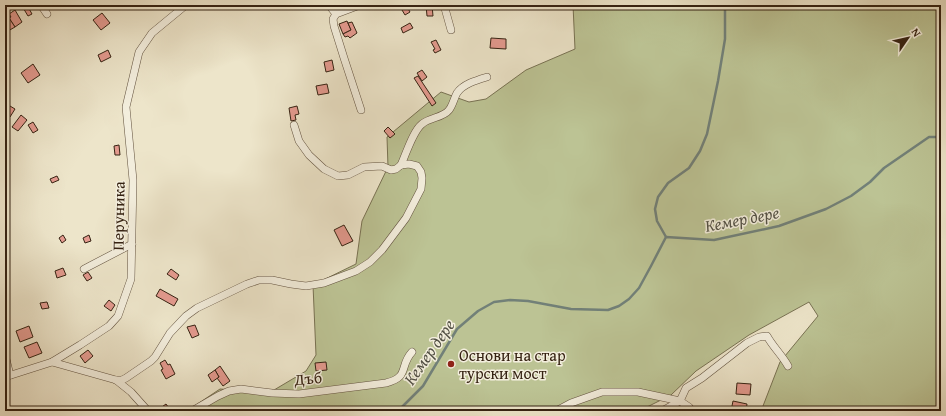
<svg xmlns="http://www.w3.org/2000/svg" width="946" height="416" font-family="'Gentium Book Plus',serif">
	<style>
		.green { fill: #bcc394; stroke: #787253 }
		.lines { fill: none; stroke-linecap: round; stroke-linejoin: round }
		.stream { stroke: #728078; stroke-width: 2.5 }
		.building { fill: #e49a8f; stroke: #352212 }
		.minor-casing { stroke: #635340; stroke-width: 8 }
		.minor { stroke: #f3eedd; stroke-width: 7 }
		.poi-dot { fill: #8f2418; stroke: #f3eedd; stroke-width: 1.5 }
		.labels { text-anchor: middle; stroke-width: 3; stroke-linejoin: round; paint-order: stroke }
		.street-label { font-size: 16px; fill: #352212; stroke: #f3eedd }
		.poi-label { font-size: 16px; fill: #352212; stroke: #f3eedd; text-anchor: start }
		.water-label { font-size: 17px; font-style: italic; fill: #535145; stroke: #f3eedd }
	</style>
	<rect width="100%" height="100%" fill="#ede5ca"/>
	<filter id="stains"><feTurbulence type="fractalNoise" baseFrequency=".005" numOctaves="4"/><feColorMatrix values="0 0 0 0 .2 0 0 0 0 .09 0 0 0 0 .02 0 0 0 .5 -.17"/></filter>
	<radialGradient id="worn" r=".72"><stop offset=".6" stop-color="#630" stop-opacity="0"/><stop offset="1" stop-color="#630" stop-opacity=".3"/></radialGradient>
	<path class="green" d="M573 5H941V397L937 404 936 411H763V406L780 362 818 316 809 302 749 335 696 371 671 395 639 411H187L220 389 269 393 306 371 316 355 313 285 356 264 362 221 388 167 387 137 441 92 469 102 486 99 526 70 575 49Z"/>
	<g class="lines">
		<g class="stream">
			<path d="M666 237 657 221 655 209 658 197 668 183 689 168 700 151 707 134 718 81 725 39V5"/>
			<path d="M398 411 423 386 457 329 478 311 494 302 510 300 528 301 571 309 608 310 619 306 629 299 639 288 651 266 666 237 714 240 779 226 826 209 851 196 870 182 884 168 929 137H941"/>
		</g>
	</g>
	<g class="building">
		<path d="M23 5H27L32 14 28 16 22 6Z"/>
		<path d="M399 5H406L410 12 405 15Z"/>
		<path d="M426 5H432L433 16H427Z"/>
		<path d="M15 10 22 22 15 27 9 18 11 17 9 14Z"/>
		<path d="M102 13 110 23 101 30 93 20Z"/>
		<path d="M9 18 15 27 8 31 5 26V21Z"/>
		<path d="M347 21 351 30 343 34 339 24Z"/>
		<path d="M352 22 357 33 350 38 348 36 345 37 343 34 351 30 348 23Z"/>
		<path d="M410 23 413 28 403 33 401 28Z"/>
		<path d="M491 38 506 39V49L490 48Z"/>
		<path d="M436 40 441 50 435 53 433 50 435 49 431 42Z"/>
		<path d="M108 50 111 57 101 62 98 55Z"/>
		<path d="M332 60 334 70 326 72 324 62Z"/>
		<path d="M33 64 40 75 28 83 21 73Z"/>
		<path d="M422 70 427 77 422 81 417 73Z"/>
		<path d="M418 76 436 103 432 106 414 78Z"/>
		<path d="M327 84 329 93 318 95 316 86Z"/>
		<path d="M5 103 15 109 10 117 5 114Z"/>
		<path d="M297 106 299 114 295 115 296 120 291 121 289 108Z"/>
		<path d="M21 115 27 120 18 131 12 127Z"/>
		<path d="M33 122 38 130 33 133 28 125Z"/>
		<path d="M388 127 395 134 390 138 384 131Z"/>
		<path d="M119 145 120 155H115L114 146Z"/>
		<path d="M57 176 59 180 52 183 50 179Z"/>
		<path d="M344 225 353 241 342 246 334 230Z"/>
		<path d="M63 235 66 240 62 243 59 238Z"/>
		<path d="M89 235 91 241 85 243 83 238Z"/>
		<path d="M63 268 66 275 57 278 55 271Z"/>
		<path d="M171 269 179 275 176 280 167 274Z"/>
		<path d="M88 272 92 278 87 281 83 275Z"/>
		<path d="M160 289 178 299 174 306 156 296Z"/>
		<path d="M109 300 115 305 111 311 104 306Z"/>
		<path d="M47 302 49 308 42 309 40 303Z"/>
		<path d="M195 325 199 335 192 338 187 327Z"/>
		<path d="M29 326 33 337 20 342 16 331Z"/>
		<path d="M37 342 42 353 29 358 24 347Z"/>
		<path d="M88 350 93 356 85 363 80 356Z"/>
		<path d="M165 360 168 365 170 364 175 374 166 379 161 370 163 369 160 363Z"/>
		<path d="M326 362 327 370 316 371 315 363Z"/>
		<path d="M220 366 230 381 223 386 217 378 219 377 215 370Z"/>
		<path d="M215 370 219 377 212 382 208 375Z"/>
		<path d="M737 383 751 384 750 395 736 394Z"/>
		<path d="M733 401 747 404 746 411H731Z"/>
		<path d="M166 404 171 411H160L159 409Z"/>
	</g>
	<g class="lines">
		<g class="minor-casing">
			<g id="minor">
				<path d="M41 5 47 14"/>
				<path d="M302 5 309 6 314 5"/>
				<path d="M329 5 336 14"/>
				<path d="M360 5 336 14 333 19 334 26 344 58 361 110"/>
				<path d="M444 5 451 30"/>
				<path d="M401 165C406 154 413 131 422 124 430 117 443 118 449 110 453 105 454 98 457 93 463 84 477 80 487 77"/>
				<path d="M84 269 132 244"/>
				<path d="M5 355 10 375"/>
				<path d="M52 362 116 380 131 392 148 411"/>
				<path d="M5 377 52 362 80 345 109 326 118 316 131 279 133 180 126 107 139 52 152 33 186 5"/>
				<path d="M116 380H122L126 378 151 361 155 357 170 333 186 316 197 308 247 284 259 280H272L291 284 306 286 324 283 356 271 370 262 382 250 406 218 421 189 422 178 421 172 417 166 409 164 401 165 396 169 391 170 382 166 364 167 348 175 338 176 324 169 309 155 299 141 294 125"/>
				<path d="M192 411 218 396 229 391 241 389 272 393 299 394 386 383C410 377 399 366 412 352"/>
				<path d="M556 411 571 403 602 392H638L680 401 689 407 692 411"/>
				<path d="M662 411 680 401 686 388 702 378 747 343 759 337 767 336C773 347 782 355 788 366"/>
			</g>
		</g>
		<use href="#minor" class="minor"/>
	</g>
	<circle class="poi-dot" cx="451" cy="364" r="4"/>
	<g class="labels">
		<g class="street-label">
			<text transform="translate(118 216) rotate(-89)" y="6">Перуника</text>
			<text transform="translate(308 378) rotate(-5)" y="6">Дъб</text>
		</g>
		<g class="poi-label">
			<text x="459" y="361">Основи на стар<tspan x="459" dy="18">турски мост</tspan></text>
		</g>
		<g class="water-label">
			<text transform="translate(742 219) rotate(-11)" y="6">Кемер дере</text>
			<text transform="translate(429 352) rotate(-55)" y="6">Кемер дере</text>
		</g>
	</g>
	<rect width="946" height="416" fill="none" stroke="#ede5ca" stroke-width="20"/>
	<rect x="6" y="6" width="934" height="404" fill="none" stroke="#352212" stroke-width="2"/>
	<rect x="10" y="10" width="926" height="396" fill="none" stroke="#352212"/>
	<g transform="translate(908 38) rotate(56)" stroke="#f3eedd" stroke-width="3" paint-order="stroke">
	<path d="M0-3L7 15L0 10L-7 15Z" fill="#352212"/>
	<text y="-6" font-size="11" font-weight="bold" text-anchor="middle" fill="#352212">N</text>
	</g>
	<rect width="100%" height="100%" filter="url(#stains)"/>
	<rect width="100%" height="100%" fill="url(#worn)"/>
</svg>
